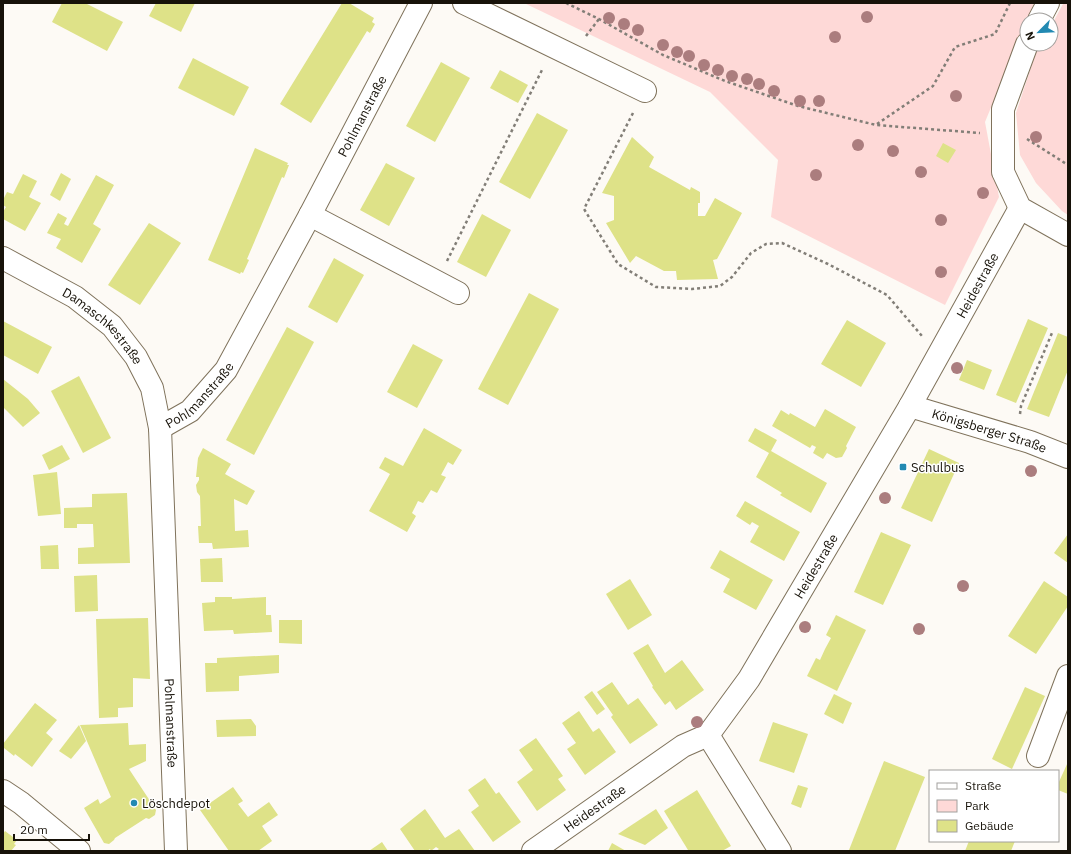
<svg xmlns="http://www.w3.org/2000/svg" width="1071" height="854" font-family="'IBM Plex Sans',sans-serif">
	<style>
		.green { fill: #fed9d7 }
		.building { fill: #dee288 }
		.lines { fill: none; stroke-linecap: round; stroke-linejoin: round }
		.minor-casing { stroke: #7f725b; stroke-width: 24 }
		.path { stroke: #827e77; stroke-width: 2.5; stroke-dasharray: 3 3; stroke-linecap: butt }
		.minor { stroke: #fff; stroke-width: 22 }
		.tree { fill: #ab7d7e }
		.poi-dot { fill: #2289b2; stroke: #fff; stroke-width: 1.5 }
		.labels { text-anchor: middle; stroke-width: 3; stroke-linejoin: round; paint-order: stroke }
		.street-label { font-size: 13px; fill: #171209; stroke: #fff }
		.poi-label { font-size: 13px; fill: #171209; stroke: #fff; text-anchor: start }
	</style>
	<rect width="100%" height="100%" fill="#fdfaf5"/>
	<g class="green">
		<path d="M524 3H1034L985 122 999 197 945 305 771 217 778 160 710 92Z"/>
		<path d="M1063 4H1068V215L1062 211 1036 183 1020 155 1016 113 1036 52 1041 44H1051V26Z"/>
	</g>
	<g class="building">
		<path d="M62 3H85L123 22 107 51 52 22Z"/>
		<path d="M156 3H195L181 32 149 16Z"/>
		<path d="M342 3H349L374 18 372 22 375 24 370 33 367 31 311 123 280 104Z"/>
		<path d="M193 58 249 87 234 116 178 88Z"/>
		<path d="M441 62 470 78 435 142 406 126Z"/>
		<path d="M500 70 528 85 518 103 490 88Z"/>
		<path d="M537 113 568 130 530 199 499 182Z"/>
		<path d="M632 137 654 157 649 167 690 190 691 187 700 192V203H698V216H705L715 198 742 213 717 259 713 260 718 279 677 280 676 271H664L636 256 630 263 606 223 614 220V196L602 193Z"/>
		<path d="M943 143 956 150 948 163 936 156Z"/>
		<path d="M255 148 288 163 287 165H289L284 178 282 177 247 259 249 260 243 273 241 272 240 274 208 260Z"/>
		<path d="M386 163 415 178 389 226 360 210Z"/>
		<path d="M61 173 71 179 60 201 50 195Z"/>
		<path d="M23 174 37 181 29 197 41 203 25 231 3 219V212L6 207 3 205V200L7 192 13 194Z"/>
		<path d="M96 175 114 185 93 224 101 229 82 263 56 248 61 239 47 233 58 213 67 218 64 224 68 226Z"/>
		<path d="M482 214 511 230 486 277 457 262Z"/>
		<path d="M149 223 181 243 140 305 108 285Z"/>
		<path d="M334 258 364 275 337 323 308 307Z"/>
		<path d="M529 293 559 309 508 405 478 389Z"/>
		<path d="M1028 319 1048 328 1016 403 996 395Z"/>
		<path d="M847 320 886 343 861 387 821 364Z"/>
		<path d="M3 321 52 347 38 374 3 355Z"/>
		<path d="M287 327 314 342 254 455 226 440Z"/>
		<path d="M1058 333 1068 337V370L1049 417 1027 409Z"/>
		<path d="M413 344 443 360 417 408 387 392Z"/>
		<path d="M967 360 992 370 984 390 959 380Z"/>
		<path d="M79 376 111 438 83 453 51 391Z"/>
		<path d="M3 379 28 399 40 413 23 427 3 407Z"/>
		<path d="M825 409 856 427 846 446 847 448 842 457 836 458 827 453 823 459 813 453 816 447 812 445 810 448 772 426 781 410 789 415 790 413 815 427Z"/>
		<path d="M424 428 462 450 453 465 448 462 441 475 446 477 437 493 431 490 423 503 418 501 412 513 416 516 407 532 369 511 390 474 379 468 385 457 403 466Z"/>
		<path d="M755 428 777 440 771 451 827 483 811 513 780 495 782 493 756 477 769 453 748 441Z"/>
		<path d="M62 445 70 459 49 470 42 455Z"/>
		<path d="M203 448 231 464 225 474 255 491 247 505 234 499 235 531 248 530 249 547 213 549 212 543H199L198 526H201L200 496 197 492 196 485 199 480V477H196L198 458Z"/>
		<path d="M929 449 959 463 932 522 901 508Z"/>
		<path d="M57 472 61 514 38 516 33 475Z"/>
		<path d="M127 493 130 563 78 564V548L94 547 93 524H77V528H64V508L92 507V494Z"/>
		<path d="M745 501 800 532 784 561 750 542 759 526 752 522 750 525 736 516Z"/>
		<path d="M881 532 911 545 883 605 854 592Z"/>
		<path d="M1068 534V563L1054 553Z"/>
		<path d="M58 545 59 569H41L40 546Z"/>
		<path d="M720 550 773 580 756 610 723 592 730 579 710 568Z"/>
		<path d="M222 558 223 582H201L200 559Z"/>
		<path d="M97 575 98 611 75 612 74 576Z"/>
		<path d="M630 579 652 615 628 630 606 594Z"/>
		<path d="M1044 581 1068 597V606L1036 654 1008 636Z"/>
		<path d="M215 597H232V599L266 597V615H271L272 632 234 634 233 630 204 631 202 603 215 602Z"/>
		<path d="M836 615 866 630 837 691 807 676 816 658 820 660 825 649 831 638 826 635Z"/>
		<path d="M148 618 150 679 133 678V707L118 708V717L99 718 96 619Z"/>
		<path d="M279 620H302V644L279 643Z"/>
		<path d="M648 644 665 673 682 660 704 690 676 710 670 701 665 705 652 687 653 686 633 653Z"/>
		<path d="M279 655V673L239 676V691L206 692 205 663H217V658Z"/>
		<path d="M612 682 628 705 638 698 658 725 630 744 611 717 613 715 597 692Z"/>
		<path d="M1025 687 1045 696 1012 769 992 759Z"/>
		<path d="M592 691 605 709 597 715 584 697Z"/>
		<path d="M834 694 852 703 843 724 824 714Z"/>
		<path d="M35 703 57 720 46 733 53 739 32 767 15 754 14 756 4 748 3 744Z"/>
		<path d="M579 711 593 732 599 728 616 752 585 775 567 749 576 743 562 723Z"/>
		<path d="M251 719 256 726V736L217 737 216 720Z"/>
		<path d="M773 722 808 734 794 773 759 761Z"/>
		<path d="M128 723 129 745 146 744V761L129 769 156 810 155 815 149 819 146 818 115 838 114 840 109 844 104 843 84 808 98 799 100 804 111 797 80 725Z"/>
		<path d="M79 725 86 741 71 759 59 751Z"/>
		<path d="M536 738 563 776 558 779 566 790 537 811 517 782 533 770 519 750Z"/>
		<path d="M884 761 925 777 895 851H852L849 850Z"/>
		<path d="M1068 762V794L1058 790V784Z"/>
		<path d="M485 778 496 794 499 792 521 822 493 842 471 812 479 806 468 790Z"/>
		<path d="M798 785 808 788 801 808 791 804Z"/>
		<path d="M233 787 243 801 238 804 248 817 269 802 278 815 262 826 272 841 258 851H229L200 810Z"/>
		<path d="M697 790 731 846 722 851H691L688 850 664 811Z"/>
		<path d="M425 809 445 838 459 829 475 851H436L439 849 436 847 431 851 430 849 427 851H415L400 829Z"/>
		<path d="M656 809 668 828 645 845 618 834Z"/>
		<path d="M5 831 17 840 14 844 16 845 11 851H3V834Z"/>
		<path d="M969 841H1015L1011 851H965Z"/>
		<path d="M382 842 388 851H369Z"/>
		<path d="M612 843 626 851H608Z"/>
	</g>
	<g class="lines">
		<g class="minor-casing">
			<g id="minor">
				<path d="M464 3 645 91"/>
				<path d="M1039 20 1048 3"/>
				<path d="M1027 44 1003 109V172L1020 208 1068 235"/>
				<path d="M310 215 458 293"/>
				<path id="s1" d="M3 258 75 297 112 326 136 357 152 388 160 428 176 851"/>
				<path id="s2" d="M910 406 1030 442 1068 457"/>
				<path id="s3" d="M160 428 190 411 226 370 310 215 421 3"/>
				<path d="M708 735 780 851"/>
				<path d="M1038 756 1068 676"/>
				<path d="M3 791 21 803 79 851"/>
				<path id="s4" d="M533 851 683 746 708 735 749 679 910 406 1020 208"/>
			</g>
		</g>
		<g class="path">
			<path d="M566 3 599 19 663 55 725 81 798 106 876 125 980 133"/>
			<path d="M586 36 599 19"/>
			<path d="M633 113 584 209 618 264 656 287 692 289 720 286 732 277 751 253 766 244 782 243 828 264 887 295 922 336"/>
			<path d="M877 124 933 86 955 47 995 34 1010 3"/>
			<path d="M1027 139 1068 165"/>
			<path d="M447 261 543 68"/>
			<path d="M1020 414 1021 406 1052 333"/>
		</g>
		<use href="#minor" class="minor"/>
	</g>
	<g class="tree">
		<circle cx="867" cy="17" r="6"/>
		<circle cx="609" cy="18" r="6"/>
		<circle cx="624" cy="24" r="6"/>
		<circle cx="638" cy="30" r="6"/>
		<circle cx="835" cy="37" r="6"/>
		<circle cx="663" cy="45" r="6"/>
		<circle cx="677" cy="52" r="6"/>
		<circle cx="689" cy="56" r="6"/>
		<circle cx="704" cy="65" r="6"/>
		<circle cx="718" cy="70" r="6"/>
		<circle cx="732" cy="76" r="6"/>
		<circle cx="747" cy="79" r="6"/>
		<circle cx="759" cy="84" r="6"/>
		<circle cx="774" cy="91" r="6"/>
		<circle cx="956" cy="96" r="6"/>
		<circle cx="800" cy="101" r="6"/>
		<circle cx="819" cy="101" r="6"/>
		<circle cx="1036" cy="137" r="6"/>
		<circle cx="858" cy="145" r="6"/>
		<circle cx="893" cy="151" r="6"/>
		<circle cx="921" cy="172" r="6"/>
		<circle cx="816" cy="175" r="6"/>
		<circle cx="983" cy="193" r="6"/>
		<circle cx="941" cy="220" r="6"/>
		<circle cx="941" cy="272" r="6"/>
		<circle cx="957" cy="368" r="6"/>
		<circle cx="1031" cy="471" r="6"/>
		<circle cx="885" cy="498" r="6"/>
		<circle cx="963" cy="586" r="6"/>
		<circle cx="805" cy="627" r="6"/>
		<circle cx="919" cy="629" r="6"/>
		<circle cx="697" cy="722" r="6"/>
	</g>
	<g class="poi-dot">
		<rect x="899" y="463" width="8" height="8" rx="2"/>
		<circle cx="134" cy="803" r="4"/>
	</g>
	<g class="labels">
		<g class="street-label">
			<text dy="5" stroke="none"><textPath href="#s3" startOffset="377">Pohlmanstraße</textPath></text>
			<text dy="5" stroke="none"><textPath href="#s4" startOffset="735">Heidestraße</textPath></text>
			<text dy="5" stroke="none"><textPath href="#s1" startOffset="122">Damaschkestraße</textPath></text>
			<text dy="5" stroke="none"><textPath href="#s3" startOffset="52">Pohlmanstraße</textPath></text>
			<text dy="5" stroke="none"><textPath href="#s2" startOffset="83">Königsberger Straße</textPath></text>
			<text dy="5" stroke="none"><textPath href="#s4" startOffset="411">Heidestraße</textPath></text>
			<text dy="5" stroke="none"><textPath href="#s1" startOffset="539">Pohlmanstraße</textPath></text>
			<text dy="5" stroke="none"><textPath href="#s4" startOffset="75">Heidestraße</textPath></text>
		</g>
		<g class="poi-label">
			<text x="911" y="472">Schulbus</text>
			<text x="142" y="808">Löschdepot</text>
		</g>
	</g>
	<rect width="1071" height="854" fill="none" stroke="#171209" stroke-width="8"/>
	<rect x="929" y="770" width="130" height="72" fill="#ffffff" stroke="#a2a09d"/>
	<rect x="937" y="783" width="20" height="6" fill="#ffffff" stroke="#a2a09d"/>
	<text x="965" y="790" font-size="12" fill="#171209">Straße</text>
	<rect x="937" y="800" width="20" height="12" fill="#fed9d7" stroke="#a2a09d"/>
	<text x="965" y="810" font-size="12" fill="#171209">Park</text>
	<rect x="937" y="820" width="20" height="12" fill="#dee288" stroke="#a2a09d"/>
	<text x="965" y="830" font-size="12" fill="#171209">Gebäude</text>
	<g transform="translate(1039 32) rotate(246)"><circle r="19" fill="#ffffff" stroke="#a2a09d"/>
	<path d="M0-3L7 15L0 10L-7 15Z" fill="#2289b2"/>
	<text y="-6" font-size="11" font-weight="bold" text-anchor="middle" fill="#171209">N</text>
	</g>
	<path d="M14 834v6h75v-6" fill="none" stroke="#171209" stroke-width="2"/>
	<text x="20" y="834" font-size="12" fill="#171209" stroke="#ffffff" stroke-width="3" paint-order="stroke">20 m</text>
</svg>
